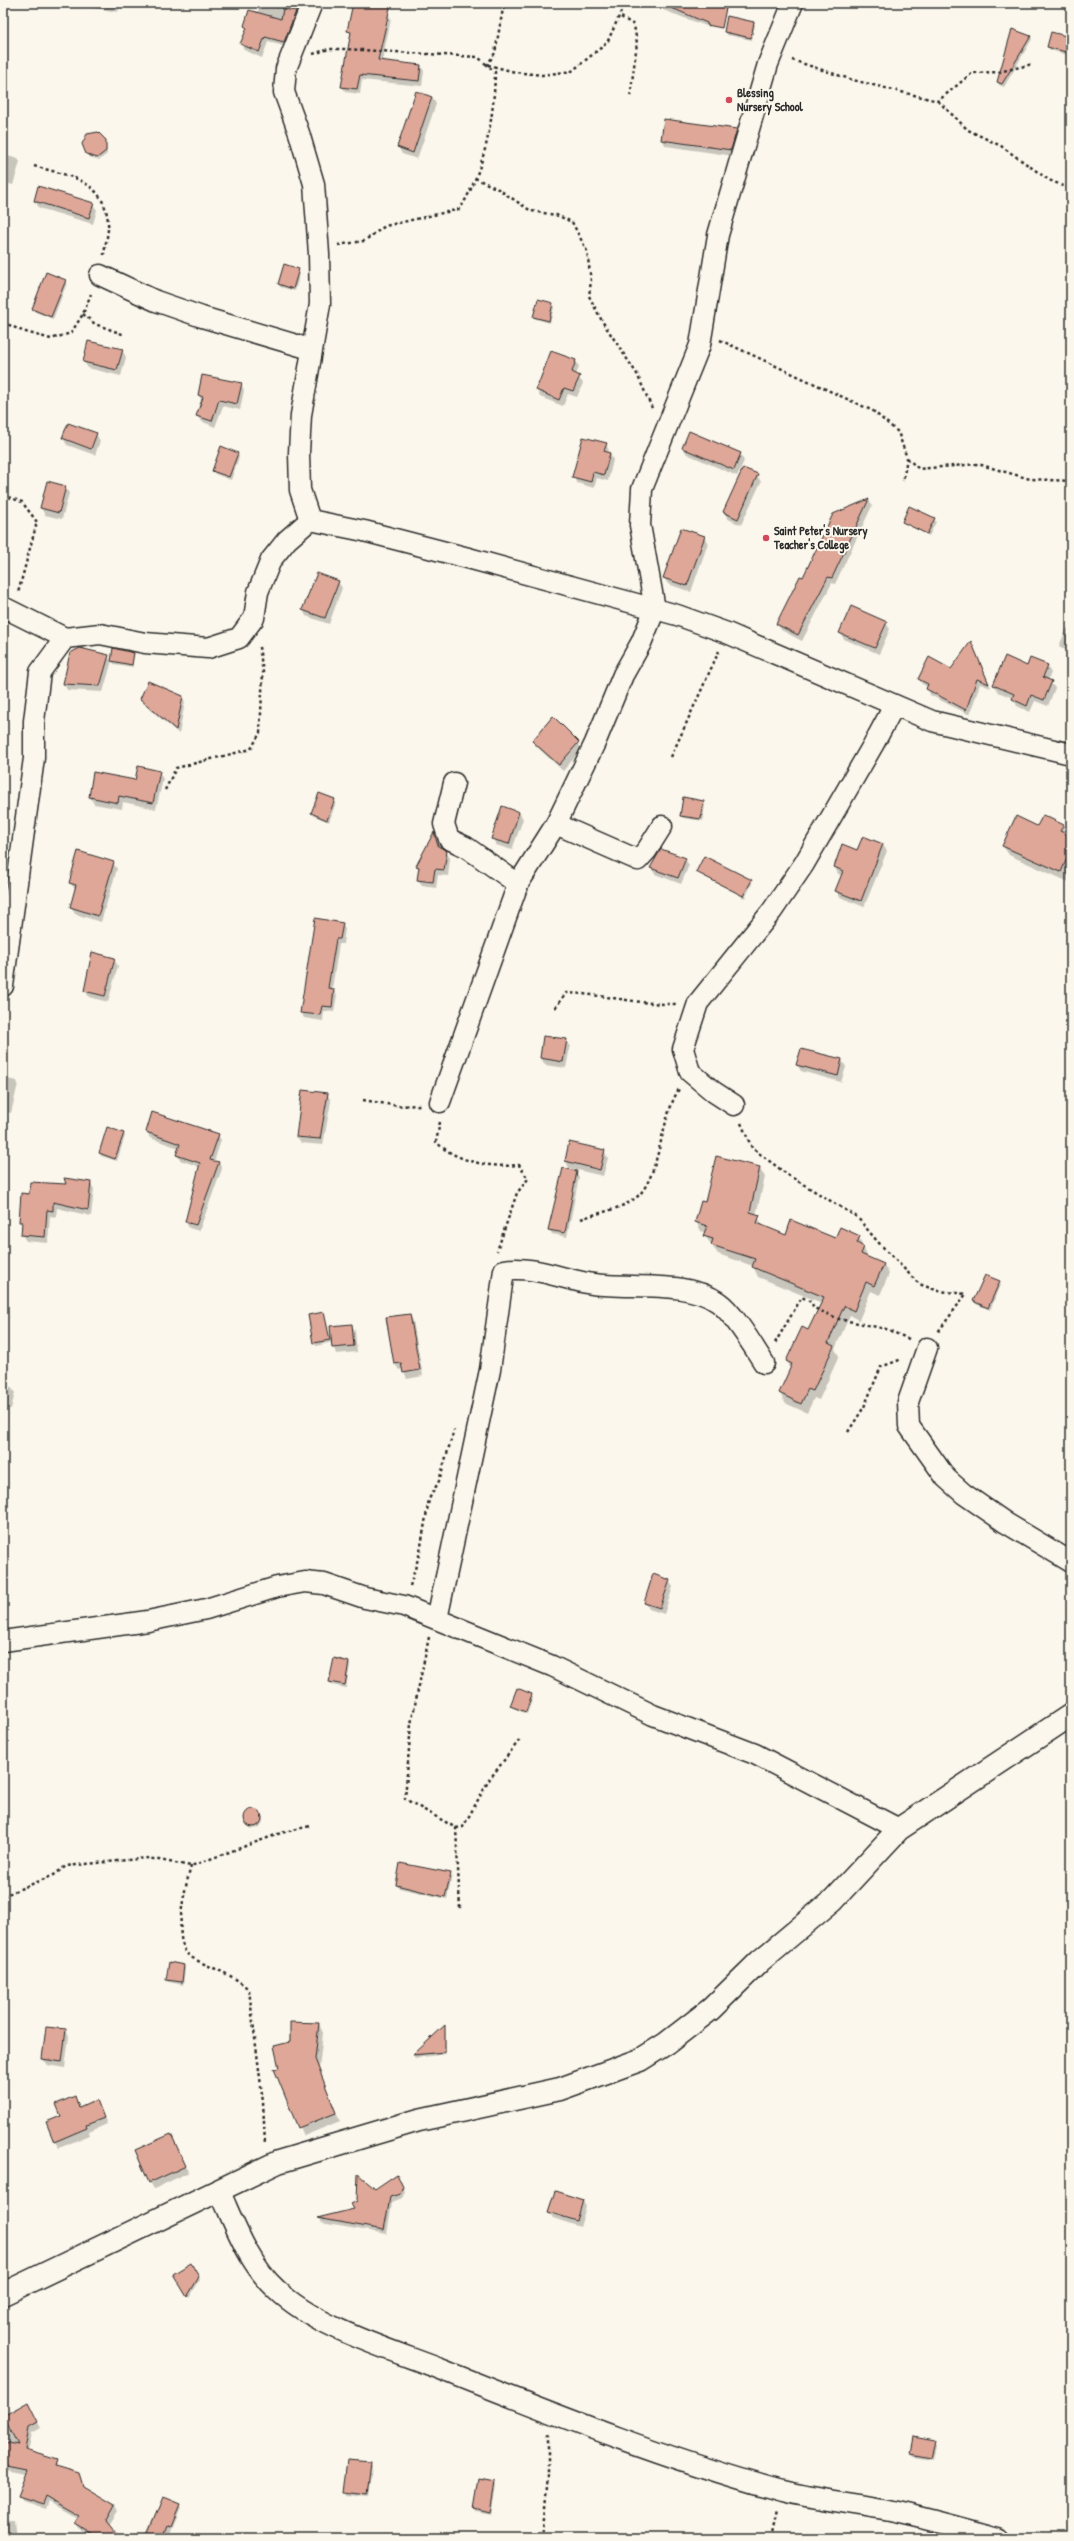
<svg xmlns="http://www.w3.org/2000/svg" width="1074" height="2541" font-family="'Patrick Hand',sans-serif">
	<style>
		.shadow { fill: #0003 }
		.building { fill: #dfa798; stroke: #2b2b2b }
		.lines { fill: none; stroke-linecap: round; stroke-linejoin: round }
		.street-casing { stroke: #2b2b2b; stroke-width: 23 }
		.secondary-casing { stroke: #2b2b2b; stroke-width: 25 }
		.path { stroke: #2b2b2b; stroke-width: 2.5; stroke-dasharray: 3 3; stroke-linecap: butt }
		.street { stroke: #fbf7ec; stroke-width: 20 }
		.secondary { stroke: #fbf7ec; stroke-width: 22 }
		.poi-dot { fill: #d1495b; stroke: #fbf7ec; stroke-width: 1.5 }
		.labels { text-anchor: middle; stroke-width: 4; stroke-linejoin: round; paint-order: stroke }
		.poi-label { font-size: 12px; font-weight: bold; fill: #2b2b2b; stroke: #fbf7ec; text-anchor: start }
	</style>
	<rect width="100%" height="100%" fill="#fbf7ec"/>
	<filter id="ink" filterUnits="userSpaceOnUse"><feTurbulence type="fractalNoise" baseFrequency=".025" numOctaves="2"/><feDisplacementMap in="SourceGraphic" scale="8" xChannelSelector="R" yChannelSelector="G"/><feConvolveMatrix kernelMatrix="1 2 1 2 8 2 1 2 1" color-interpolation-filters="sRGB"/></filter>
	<g filter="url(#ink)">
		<g class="shadow">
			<path d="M64 3H120L118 12Z"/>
			<path d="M261 3H292L289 11 296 12 299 18 288 47 268 42 262 58 244 50 241 44 247 29 245 26 257 14Z"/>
			<path d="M660 3H733L709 27 663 10Z"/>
			<path d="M388 14 391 19 382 61 421 66 424 71 422 86 362 80 360 94 346 92 342 87Z"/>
			<path d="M728 18 753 23 755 25 752 40 727 35 725 32Z"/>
			<path d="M1052 33 1071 38V56L1050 50 1048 47Z"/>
			<path d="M1030 36 1032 39 1004 87 999 85 998 82Z"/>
			<path d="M432 97 436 104 417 159 402 154 398 147Z"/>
			<path d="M736 130 740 136 734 156 666 146 662 140Z"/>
			<path d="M106 141 107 154 99 160 89 157 87 154Z"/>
			<path d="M4 155 18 159 20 162 13 185 3 182Z"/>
			<path d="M35 201 93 204 97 210 93 224 39 208Z"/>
			<path d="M298 270 300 273 295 291 280 287 279 284Z"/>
			<path d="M65 280 67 283 53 319 35 312 33 309Z"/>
			<path d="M553 304 554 307 550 323 536 319 534 317Z"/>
			<path d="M122 350 126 357 121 376 88 368 84 362Z"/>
			<path d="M576 361 579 367 576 375 583 383 577 397 568 394 563 406 540 397 537 390Z"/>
			<path d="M241 384 244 390 240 410 223 406 215 427 201 421 197 416 202 402 199 395Z"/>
			<path d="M96 434 100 441 95 455 67 445 63 438Z"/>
			<path d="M606 444 613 460 608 481 597 478 594 488 577 483 573 477Z"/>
			<path d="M683 448 740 454 744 461 737 476 687 454Z"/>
			<path d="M238 454 239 457 231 480 215 474 213 471Z"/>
			<path d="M757 475 761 482 741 525 728 519 724 512Z"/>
			<path d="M65 487 69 493 62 519 45 515 41 508Z"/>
			<path d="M869 500 872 506 835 584 832 583 802 641 781 630 777 624 804 579 834 515Z"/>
			<path d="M934 519 936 522 929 536 903 521Z"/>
			<path d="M704 537 708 543 691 592 668 584 664 578Z"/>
			<path d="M338 582 342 588 329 624 306 616 303 610Z"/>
			<path d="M886 623 890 629 879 654 844 639 840 633Z"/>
			<path d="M1067 628 1071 630V653L1059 646Z"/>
			<path d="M974 648 991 688 980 684 970 715 930 695 928 687 922 684 919 679 951 670Z"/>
			<path d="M114 650 133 653V667L114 664 112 661 103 692 67 690 64 684 108 656 112 663Z"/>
			<path d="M1047 666 1051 673 1048 680 1055 688 1048 706 1035 701 1030 712 1017 706 1013 698 998 692 994 685 1027 667Z"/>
			<path d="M182 696 185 702 179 734 144 704 141 699Z"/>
			<path d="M553 718 582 749 563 771 537 747 533 741Z"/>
			<path d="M159 772 163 779 156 809 123 802 122 809 94 804 90 797Z"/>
			<path d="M334 799 336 802 329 822 314 816 312 813Z"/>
			<path d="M704 801 705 804 703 821 683 818 681 815Z"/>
			<path d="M519 812 523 819 512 850 496 845 493 839Z"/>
			<path d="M1063 826 1068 836 1071 837V883L1009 855 1003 846 1038 828Z"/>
			<path d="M434 834 440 848 446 852 450 858 448 876 438 875 436 888 422 886 418 880 419 870 417 866Z"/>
			<path d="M864 837 883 845 887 851 864 907 840 897 836 891 842 875 838 874 835 867 858 852Z"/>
			<path d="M685 859 689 865 681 884 655 874 651 868Z"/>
			<path d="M113 863 117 869 101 922 75 914 71 907 76 890 70 883Z"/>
			<path d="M697 872 751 881 752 884 745 898Z"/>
			<path d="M342 924 345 929 343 944H339L332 989 337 995 334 1012 324 1011 323 1021 304 1018 301 1012Z"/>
			<path d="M114 959 118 966 108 1002 89 997 85 990Z"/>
			<path d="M544 1037 566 1040 570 1047 566 1068 545 1065 541 1058Z"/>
			<path d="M801 1050 842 1060 846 1067 841 1082 801 1071 797 1065Z"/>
			<path d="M3 1078 17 1081 18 1084 11 1113 3 1111Z"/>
			<path d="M327 1094 331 1101 323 1145 301 1143 297 1136Z"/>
			<path d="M153 1113 218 1135 221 1140 214 1162 219 1163 222 1169 199 1231 189 1228 186 1222 200 1167 180 1160 177 1155 179 1148 150 1138 147 1132Z"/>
			<path d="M123 1133 125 1136 117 1161 101 1156 100 1153Z"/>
			<path d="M570 1143 604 1151 608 1158 603 1176 569 1168 566 1161Z"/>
			<path d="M759 1168 765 1177 756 1215 764 1227 786 1236 835 1239 859 1237 868 1258 884 1265 889 1274 880 1295 871 1291 859 1320 850 1315 835 1349 839 1356 819 1400 814 1398 807 1413 785 1403 780 1393 791 1369 787 1361 809 1331 822 1303 758 1277 753 1266 718 1254 705 1236 706 1233 701 1231 696 1222 706 1204Z"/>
			<path d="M576 1172 579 1177 567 1237 552 1234 549 1229Z"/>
			<path d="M90 1182 94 1189 91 1216 57 1208 56 1217 50 1216 48 1243 26 1241 22 1235 23 1226 20 1222 30 1195 67 1185Z"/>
			<path d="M999 1282 1001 1285 990 1310 976 1304 974 1301Z"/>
			<path d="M324 1313 330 1339 352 1325 355 1331 357 1352 336 1354 332 1342 316 1346 314 1343Z"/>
			<path d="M410 1315 413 1321 423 1376 407 1379 403 1369 399 1370 395 1364Z"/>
			<path d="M3 1385 11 1387 15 1393 11 1409 3 1407Z"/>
			<path d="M669 1581 673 1587 664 1614 649 1609 645 1603Z"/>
			<path d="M349 1662 350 1665 346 1688 332 1685 330 1682Z"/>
			<path d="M532 1695 533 1698 527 1714 513 1708 511 1706Z"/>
			<circle cx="254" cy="1820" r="9"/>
			<path d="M450 1874 452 1877 447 1899 399 1888 397 1885Z"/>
			<path d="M183 1965 185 1968 183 1985 169 1982 167 1979Z"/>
			<path d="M319 2024 323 2033 319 2069 340 2121 304 2136 275 2069H280L290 2043Z"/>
			<path d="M445 2026 446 2054 415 2058 414 2056Z"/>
			<path d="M66 2030 69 2036 65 2068 47 2065 43 2059Z"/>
			<path d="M74 2097 80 2108H100L107 2124 89 2132 90 2135 59 2148 55 2142 62 2117Z"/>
			<path d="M171 2135 189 2172 154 2189 150 2182Z"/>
			<path d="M397 2176 405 2192 402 2198 392 2202 387 2234 321 2223 319 2219 355 2210 374 2191Z"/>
			<path d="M583 2201 586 2207 580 2227 553 2218 549 2212Z"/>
			<path d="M190 2264 200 2280 189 2298 175 2274Z"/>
			<path d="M28 2404 41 2428 32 2433 28 2452 57 2461 59 2469 79 2474 84 2488 115 2506 118 2512 109 2526 118 2538H94L78 2528 75 2523 78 2518 49 2501 46 2509 23 2501 20 2496 27 2474 7 2470 3 2461V2441L5 2430 11 2429Z"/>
			<path d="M934 2442 936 2445 933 2459 913 2456 911 2453Z"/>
			<path d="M370 2462 372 2465 368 2498 345 2496 344 2493Z"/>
			<path d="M495 2483 496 2486 491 2514 476 2511 475 2508Z"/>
			<path d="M163 2498 179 2504 181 2507 168 2538H144Z"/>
			<path d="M3 2521H14L16 2538H3Z"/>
		</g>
		<g class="building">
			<path d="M353 3H391L378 60 421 65 419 81 360 75 357 89 341 87 351 32 347 31Z"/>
			<path d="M660 3H727L722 28 707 25V23Z"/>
			<path d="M283 9 296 11 284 42 265 37 259 52 240 44 247 28 244 26 249 10 281 19Z"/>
			<path d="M727 16 754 22 751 38 724 32Z"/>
			<path d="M1012 29 1031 36 1002 84 997 82Z"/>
			<path d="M1051 32 1070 37 1066 52 1047 47Z"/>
			<path d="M416 91 432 97 413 153 397 147Z"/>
			<path d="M664 119 737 129 731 150 661 140Z"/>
			<path d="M98 132 106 140V151L97 158 86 154 82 144 87 134Z"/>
			<path d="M38 186 94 203 89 218 34 201Z"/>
			<path d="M284 264 299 269 293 289 278 284Z"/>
			<path d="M46 272 66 280 51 317 32 309Z"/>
			<path d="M538 299 553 303 549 321 533 317Z"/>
			<path d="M88 341 123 349 117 370 83 362Z"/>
			<path d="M551 351 576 360 572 372 580 376 573 391 564 388 559 400 536 390Z"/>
			<path d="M202 375 242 383 237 404 219 400 212 421 196 416 203 397 198 395Z"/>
			<path d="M68 423 97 433 91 449 62 438Z"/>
			<path d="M689 431 741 453 734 470 682 448Z"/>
			<path d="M583 437 607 443 604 451 610 453 604 475 593 472 591 482 572 477Z"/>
			<path d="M221 446 238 453 229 477 212 471Z"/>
			<path d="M743 468 758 474 738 519 723 512Z"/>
			<path d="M47 481 66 486 59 513 40 508Z"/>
			<path d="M869 499 832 578 828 577 798 635 776 624 800 576 803 577 833 514Z"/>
			<path d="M909 506 935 518 927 534 902 522Z"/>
			<path d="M681 528 705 536 687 586 663 578Z"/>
			<path d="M317 573 339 581 325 618 302 610Z"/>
			<path d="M851 606 887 622 875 648 839 633Z"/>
			<path d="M971 641 989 684 977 679 966 710 926 689 928 684 918 679 929 657 951 669Z"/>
			<path d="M80 648 109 655 100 686 63 684 70 653Z"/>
			<path d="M113 648 134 653 132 665 111 661Z"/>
			<path d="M1005 656 1027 666 1030 658 1048 665 1043 677 1052 681 1044 700 1031 695 1027 706 1012 699 1014 694 993 685Z"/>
			<path d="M148 681 183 696 176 730 140 699Z"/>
			<path d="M553 716 579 742 559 765 532 741Z"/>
			<path d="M138 766 160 771 153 803 119 796 118 803 89 797 93 772 135 780Z"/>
			<path d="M319 793 335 799 327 820 311 813Z"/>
			<path d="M683 797 704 801 701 819 680 816Z"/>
			<path d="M502 806 519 812 509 844 491 839Z"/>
			<path d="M1043 815 1064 825 1060 831 1071 836V849L1061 872 1002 846 1016 816 1037 826Z"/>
			<path d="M434 832 438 846 447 851 444 870 435 869 433 882 417 880 419 867 416 866Z"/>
			<path d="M863 836 883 844 861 901 835 891 843 871 834 867 842 844 857 850Z"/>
			<path d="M661 849 686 858 678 878 650 868Z"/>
			<path d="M78 851 114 862 98 916 70 907 76 885 69 883Z"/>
			<path d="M704 856 752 880 743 896 696 872Z"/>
			<path d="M315 918 343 923 340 939H336L328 988 334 989 332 1007 322 1006 320 1015 300 1013Z"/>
			<path d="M92 952 115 958 105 996 84 991Z"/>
			<path d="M543 1036 567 1039 563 1062 540 1058Z"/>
			<path d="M801 1049 842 1059 838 1076 796 1065Z"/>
			<path d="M302 1090 328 1093 320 1139 296 1137Z"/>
			<path d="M152 1112 219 1134 210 1160 219 1162 196 1225 185 1222 200 1163 176 1155 180 1144 146 1132Z"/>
			<path d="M107 1127 124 1133 115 1159 99 1153Z"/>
			<path d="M569 1142 605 1150 600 1170 565 1161Z"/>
			<path d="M716 1156 760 1167 750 1212 760 1215 757 1223 786 1235 791 1220 835 1238 840 1227 860 1236 857 1243 864 1247 861 1254 884 1264 874 1286 866 1282 854 1311 844 1306 828 1343 834 1346 813 1391 808 1389 801 1404 779 1393 792 1364 786 1361 802 1327 808 1330 824 1297 752 1267 755 1259 711 1245 713 1239 703 1236 707 1226 695 1222 701 1201 705 1202Z"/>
			<path d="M563 1168 577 1171 565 1233 548 1230Z"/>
			<path d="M64 1178 91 1182 88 1210 53 1202V1211L47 1210 45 1237 21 1235 22 1222H19L21 1193 29 1194 30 1182 66 1184Z"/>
			<path d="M985 1275 1000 1281 988 1308 973 1301Z"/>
			<path d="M324 1312 330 1340 313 1343 308 1315Z"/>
			<path d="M410 1314 420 1370 403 1373 401 1363 394 1364 386 1317Z"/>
			<path d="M352 1324 354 1346 332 1348 330 1326Z"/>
			<path d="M653 1574 670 1580 660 1608 644 1603Z"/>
			<path d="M334 1658 349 1662 345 1685 329 1682Z"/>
			<path d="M517 1688 532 1694 526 1712 510 1706Z"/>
			<circle cx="253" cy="1818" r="9"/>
			<path d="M400 1863 451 1873 445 1897 396 1885Z"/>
			<path d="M169 1962 184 1965 182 1982 166 1980Z"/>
			<path d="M290 2022 319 2023 315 2059 336 2113 298 2128 274 2069 279 2068 274 2046 290 2042Z"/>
			<path d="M445 2025V2052L413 2055Z"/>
			<path d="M46 2027 66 2029 62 2062 42 2059Z"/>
			<path d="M75 2096 79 2108 97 2100 104 2118 86 2125 87 2128 54 2142 46 2122 61 2116 56 2104Z"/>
			<path d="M171 2134 186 2166 149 2183 135 2150Z"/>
			<path d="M358 2174 375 2189 397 2174 403 2187 400 2194 390 2197 384 2230 317 2218 354 2209 351 2204 357 2201Z"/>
			<path d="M555 2191 583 2200 577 2221 548 2212Z"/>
			<path d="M191 2263 199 2277 187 2297 173 2274Z"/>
			<path d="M28 2402 38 2422 29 2427 25 2450 58 2460 56 2466 79 2473 83 2486 115 2505 106 2521 120 2538H99L74 2523 79 2515 46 2496 43 2504 18 2496 28 2470 3 2465V2442L18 2445 3 2416Z"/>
			<path d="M913 2437 935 2441 931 2457 910 2453Z"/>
			<path d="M347 2459 371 2461 367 2496 343 2493Z"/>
			<path d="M479 2479 495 2482 490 2512 474 2508Z"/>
			<path d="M163 2497 180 2504 171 2526 168 2525 163 2538H146Z"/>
		</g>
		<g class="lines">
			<g class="street-casing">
				<g id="street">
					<path d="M100 275 156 301 202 317 310 349"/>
					<path d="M310 520 300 490 299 453 301 415 320 304 319 254 314 184 299 133 284 92 286 69 312 3"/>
					<path d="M3 607 65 638"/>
					<path d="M454 783 444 824 449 839 466 847 518 884"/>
					<path d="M556 824 638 860 647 850 662 826"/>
					<path d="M3 986 34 758V721L40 672 65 638 100 634 145 643 208 648 239 638 254 618 258 592 271 560 287 540 310 520 364 531 468 558 677 615 727 633 932 721 1071 754"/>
					<path d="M440 1102 518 884 556 824 595 743 623 675 641 643 655 609 640 525 642 489 700 345 718 235 768 64 793 3"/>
					<path d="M734 1105 714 1092 690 1072 683 1049 698 1003 772 911 804 864 873 745 894 706"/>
					<path d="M927 1348 908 1402 909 1426 946 1478 964 1494 1006 1523 1071 1562"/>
					<path d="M437 1619 490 1370 504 1270C533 1265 564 1280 593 1284 630 1289 687 1280 718 1302 734 1313 753 1346 764 1363"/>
					<path d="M3 1641 148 1621 206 1609 277 1587 305 1582 324 1584 365 1598 404 1606 552 1666 653 1715 755 1754 899 1829"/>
					<path d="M219 2190C235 2225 248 2263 276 2289 316 2328 392 2350 443 2370 554 2414 666 2459 782 2491 814 2499 846 2502 878 2508 918 2515 959 2527 998 2538"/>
				</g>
			</g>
			<g class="secondary-casing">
				<path id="secondary" d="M3 2294 278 2162 419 2120 560 2089 640 2060 667 2043 711 2009 760 1961 833 1900 899 1829 1071 1715"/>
			</g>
			<g class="path">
				<path d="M258 3 281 7 289 6"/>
				<path d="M621 17 634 25 637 43 630 98"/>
				<path d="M313 54 329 49H345L478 57 488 66"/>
				<path d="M792 60 853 80 938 101 972 73 999 72 1033 64"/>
				<path d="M488 65 515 72 542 75 572 71 607 43 625 3"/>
				<path d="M938 101 968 130 1001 146 1049 180 1071 189"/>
				<path d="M34 166C68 176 104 179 108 222 109 232 105 245 104 255"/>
				<path d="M475 178 498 189 531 211 556 215 572 222 587 251 591 281 589 296 602 321 637 374 652 408"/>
				<path d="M338 245 364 241 385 226 460 209C485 169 494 119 495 72L487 65 495 53 504 3"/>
				<path d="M83 314 95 324 125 335"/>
				<path d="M3 322 22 331 51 339 71 333 83 314 91 294"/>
				<path d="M720 340 873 411 898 432 907 458 903 481"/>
				<path d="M907 458 919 469 978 464 1030 479 1071 481"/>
				<path d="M3 495 22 502 37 522 18 593"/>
				<path d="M671 757 719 651"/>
				<path d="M165 790 176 768 251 749 260 733 263 672 259 647"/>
				<path d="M555 1008 566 993C603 994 640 1005 677 1004"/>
				<path d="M363 1100 398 1106 422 1105"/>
				<path d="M440 1122 436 1142C457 1162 490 1168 519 1165L528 1179 517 1193 497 1251"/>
				<path d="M741 1123 752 1148 788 1175 857 1217 877 1241 919 1284 939 1291 966 1294 938 1332"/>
				<path d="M581 1219C599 1212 626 1209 640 1194 660 1172 661 1118 679 1089"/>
				<path d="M775 1343 802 1297 811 1302 814 1308 839 1319 886 1329 909 1339"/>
				<path d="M848 1432 864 1407 881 1367 902 1359"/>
				<path d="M410 1586 420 1552 429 1499 439 1481 454 1430"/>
				<path d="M429 1637 411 1724 405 1799 456 1828 460 1909"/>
				<path d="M456 1828 463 1827 489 1780 521 1738"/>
				<path d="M191 1866C186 1885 170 1944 191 1957 211 1969 233 1973 249 1990L263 2102 265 2144"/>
				<path d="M3 1896 54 1875 66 1866 148 1858 191 1866 281 1833 310 1826"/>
				<path d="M3 2478 5 2480"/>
				<path d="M542 2538 548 2477V2433"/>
				<path d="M771 2538 777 2510"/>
			</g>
			<use href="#street" class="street"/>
			<use href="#secondary" class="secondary"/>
		</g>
	</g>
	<g class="poi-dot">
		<circle cx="729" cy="100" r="4"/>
		<circle cx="766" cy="538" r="4"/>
	</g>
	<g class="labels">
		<g class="poi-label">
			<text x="737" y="97">Blessing<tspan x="737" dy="14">Nursery School</tspan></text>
			<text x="774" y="535">Saint Peter's Nursery<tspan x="774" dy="14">Teacher's College</tspan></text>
		</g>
	</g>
	<rect width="1074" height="2541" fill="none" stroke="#fbf7ec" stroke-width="16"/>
	<rect x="8" y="8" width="1058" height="2525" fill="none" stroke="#2b2b2b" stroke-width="1.5" filter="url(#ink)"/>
</svg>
